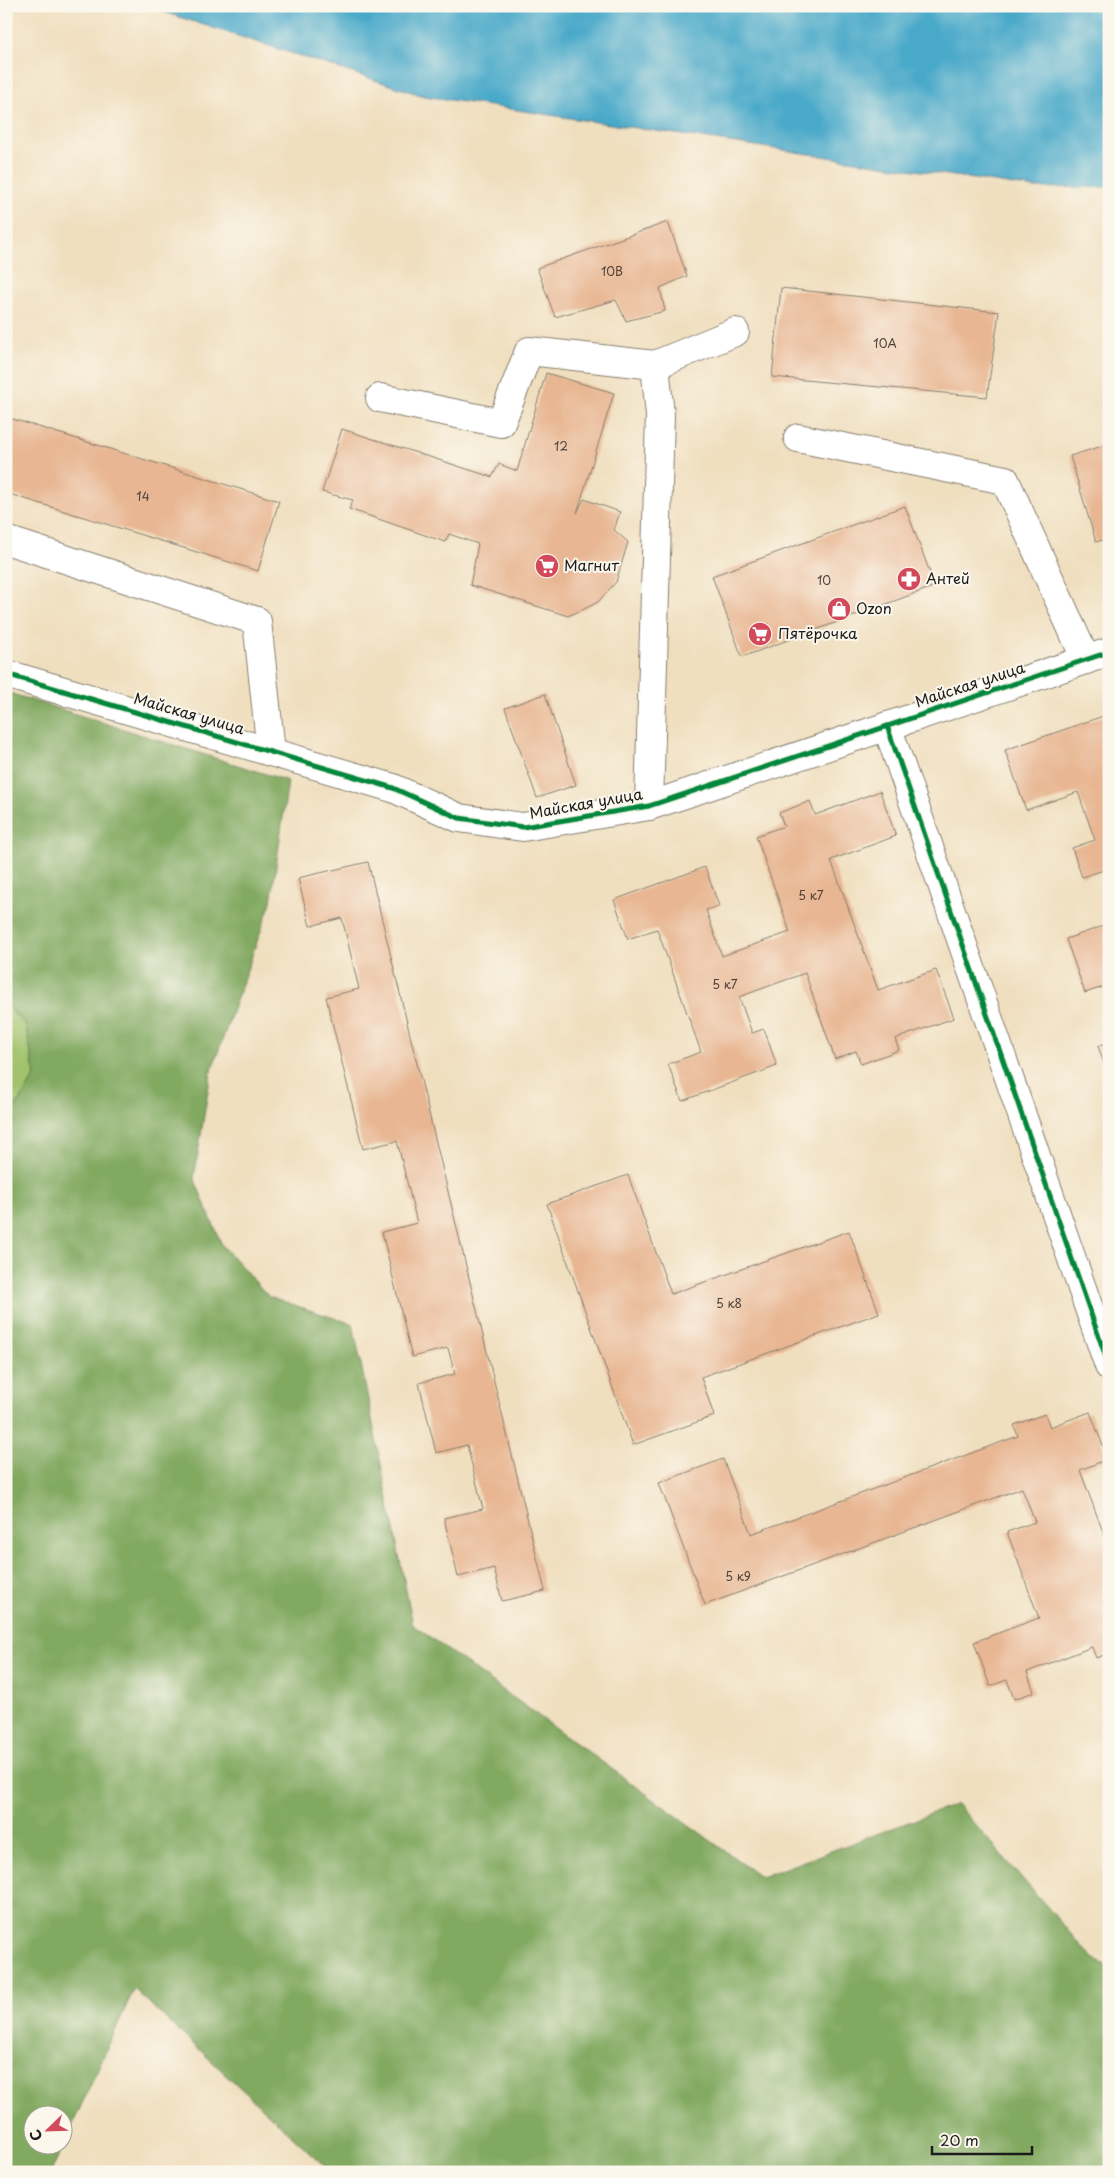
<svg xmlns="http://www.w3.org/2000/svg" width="1115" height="2178" font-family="'Playpen Sans',sans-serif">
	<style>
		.green { fill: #a2c36d; stroke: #5f7044 }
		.forest { fill: #81a960; stroke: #4e623e; fill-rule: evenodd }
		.water { fill: #4aa9c9; stroke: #336272 }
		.building { fill: #e8b692 }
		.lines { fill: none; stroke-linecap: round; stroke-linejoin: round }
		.minor-casing { stroke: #867e6e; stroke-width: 30 }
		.minor { stroke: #fff; stroke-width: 28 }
		.cycleway-casing { stroke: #fbf7ec; stroke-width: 8 }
		.cycleway { stroke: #00873e; stroke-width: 5 }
		.labels { text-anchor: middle; stroke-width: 4; stroke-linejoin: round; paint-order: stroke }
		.number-label { font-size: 12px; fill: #4f423a }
		.poi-label { font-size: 15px; fill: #1c1c1c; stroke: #fbf7ec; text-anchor: start }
		.street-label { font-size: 15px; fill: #1c1c1c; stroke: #fbf7ec }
	</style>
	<rect width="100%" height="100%" fill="#fbf7ec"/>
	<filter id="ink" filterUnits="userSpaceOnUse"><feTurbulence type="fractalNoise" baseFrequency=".02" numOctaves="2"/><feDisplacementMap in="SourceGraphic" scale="10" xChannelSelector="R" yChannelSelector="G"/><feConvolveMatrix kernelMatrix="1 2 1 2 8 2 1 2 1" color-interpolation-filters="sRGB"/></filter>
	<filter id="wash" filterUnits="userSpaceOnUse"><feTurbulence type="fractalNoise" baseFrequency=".0096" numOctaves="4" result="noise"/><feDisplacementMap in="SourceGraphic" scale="20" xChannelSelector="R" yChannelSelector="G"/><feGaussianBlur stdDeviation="1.12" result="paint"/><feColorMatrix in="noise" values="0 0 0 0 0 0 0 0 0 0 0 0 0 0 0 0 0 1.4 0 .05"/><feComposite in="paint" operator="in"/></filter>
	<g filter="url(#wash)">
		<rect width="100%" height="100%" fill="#f0dfbf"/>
		<path class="green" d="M6 1005 26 1026 35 1076 6 1122Z"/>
		<path class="forest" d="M6 692 288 781 271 902 211 1072 194 1178 222 1245 269 1297 353 1324 413 1625 761 1877 957 1804 1091 1957 1109 1967V2172H331L134 1989 51 2172H6V1122L35 1076 26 1026 6 1005ZM32 2116H62V2146H32Z"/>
		<path class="water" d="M145 6H1109V187L1034 188 424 96Z"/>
		<g id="blocks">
			<g class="building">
				<path d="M668 222 687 276 660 288 665 311 626 321 616 300 555 317 537 268Z"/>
				<path d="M781 288 999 312 987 397 772 377Z"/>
				<path d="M546 373 614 393 577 513 584 499 620 512 614 530 628 542 616 582 598 602 582 610 568 616 470 585 478 544 449 534 445 542 349 509 353 500 322 492 342 429 492 477 499 464 517 471Z"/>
				<path d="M6 417 279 501 258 571 6 493Z"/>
				<path d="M1109 444V538L1096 542 1070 456Z"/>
				<path d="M905 506 935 586 742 657 712 576Z"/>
				<path d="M545 694 576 785 537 798 505 708Z"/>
				<path d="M1109 714V881L1108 882 1104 870 1082 877 1072 848 1095 840 1078 792 1026 810 1005 750Z"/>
				<path d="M880 791 896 836 831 860 878 990 936 970 954 1018 895 1039 899 1050 861 1064 856 1051 835 1059 805 973 739 997 752 1033 764 1029 777 1066 682 1101 668 1064 701 1052 657 929 628 939 614 900 705 867 719 906 706 910 722 956 790 932 756 836 784 826 779 813 810 801 815 815Z"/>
				<path d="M368 862 545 1591 502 1601 494 1568 458 1577 444 1518 483 1509 467 1445 436 1453 419 1383 455 1374 448 1348 412 1357 382 1232 417 1223 397 1141 363 1149 326 997 359 989 342 918 310 926 298 878Z"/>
				<path d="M1109 924V985L1085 993 1066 939Z"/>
				<path d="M1109 1042V1075H1108L1098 1046Z"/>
				<path d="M628 1175 671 1294 849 1231 879 1313 701 1377 714 1416 633 1445 547 1204Z"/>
				<path d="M1090 1412 1108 1459 1080 1470 1109 1548V1653L1096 1658 1092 1647 1027 1672 1034 1692 1014 1699 1007 1680 990 1686 974 1642 1039 1618 1007 1532 1035 1522 1022 1488 705 1605 659 1483 723 1459 751 1534 1018 1436 1014 1425 1045 1414 1050 1427Z"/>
			</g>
		</g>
	</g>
	<g filter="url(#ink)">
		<use href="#blocks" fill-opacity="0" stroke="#867e6e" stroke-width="1"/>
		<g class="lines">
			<g class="minor-casing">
				<g id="minor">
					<path d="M655 365 735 332"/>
					<path d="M380 398 501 423 529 351 655 365 660 415 649 806"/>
					<path d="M798 438 1005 480 1086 660"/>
					<path d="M6 540 257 621 271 752"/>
					<path d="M6 674 393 788 459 818 523 827 649 806 1109 652"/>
					<path d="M887 726 1109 1366"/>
				</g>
			</g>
			<use href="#minor" class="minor"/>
			<g class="cycleway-casing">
				<g id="cycleway">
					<path d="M6 674 393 788 459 818 523 827 649 806 1109 652"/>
					<path d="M887 726 1109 1366"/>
				</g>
			</g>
			<use href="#cycleway" class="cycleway"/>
		</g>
	</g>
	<defs>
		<g id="supermarket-disc" transform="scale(1.25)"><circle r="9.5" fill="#d1495b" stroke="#fbf7ec"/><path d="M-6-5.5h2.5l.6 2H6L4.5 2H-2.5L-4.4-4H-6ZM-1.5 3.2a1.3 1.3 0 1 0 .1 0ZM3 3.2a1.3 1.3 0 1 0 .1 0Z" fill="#fff"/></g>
		<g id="pharmacy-disc" transform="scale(1.25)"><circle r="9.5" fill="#d1495b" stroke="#fbf7ec"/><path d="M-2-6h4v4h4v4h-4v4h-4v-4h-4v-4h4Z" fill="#fff"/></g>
		<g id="shop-disc" transform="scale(1.25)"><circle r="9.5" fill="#d1495b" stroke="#fbf7ec"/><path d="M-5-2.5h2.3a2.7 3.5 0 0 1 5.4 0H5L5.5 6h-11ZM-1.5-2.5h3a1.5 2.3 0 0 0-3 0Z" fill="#fff"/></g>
	</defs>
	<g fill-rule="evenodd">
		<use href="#supermarket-disc" x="547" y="566"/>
		<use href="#pharmacy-disc" x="909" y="579"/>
		<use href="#shop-disc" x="839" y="609"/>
		<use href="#supermarket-disc" x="760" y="634"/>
	</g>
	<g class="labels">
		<g class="number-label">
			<text x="612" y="276">10В</text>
			<text x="885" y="348">10А</text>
			<text x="561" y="451">12</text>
			<text x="143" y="501">14</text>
			<text x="824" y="585">10</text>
			<text x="811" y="900">5 к7</text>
			<text x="725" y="989">5 к7</text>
			<text x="729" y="1308">5 к8</text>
			<text x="738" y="1581">5 к9</text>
		</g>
		<g class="poi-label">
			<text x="564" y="571">Магнит</text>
			<text x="926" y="584">Антей</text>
			<text x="856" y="614">Ozon</text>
			<text x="778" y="639">Пятёрочка</text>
		</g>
		<g class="street-label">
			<text transform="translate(970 685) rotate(-18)" y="5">Майская улица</text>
			<text transform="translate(189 714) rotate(16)" y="5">Майская улица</text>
			<text transform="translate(586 804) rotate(-10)" y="5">Майская улица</text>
		</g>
	</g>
	<rect width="1115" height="2178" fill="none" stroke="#fbf7ec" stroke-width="25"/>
	<g transform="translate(48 2130) rotate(247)"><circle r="24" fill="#fbf7ec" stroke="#a29f99"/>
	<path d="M0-4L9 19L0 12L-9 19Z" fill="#d1495b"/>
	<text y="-8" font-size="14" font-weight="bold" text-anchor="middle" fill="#1c1c1c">С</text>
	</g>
	<path d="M932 2146v8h100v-8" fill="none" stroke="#1c1c1c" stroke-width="2.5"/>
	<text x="940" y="2146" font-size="15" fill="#1c1c1c" stroke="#fbf7ec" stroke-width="4" paint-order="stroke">20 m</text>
</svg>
